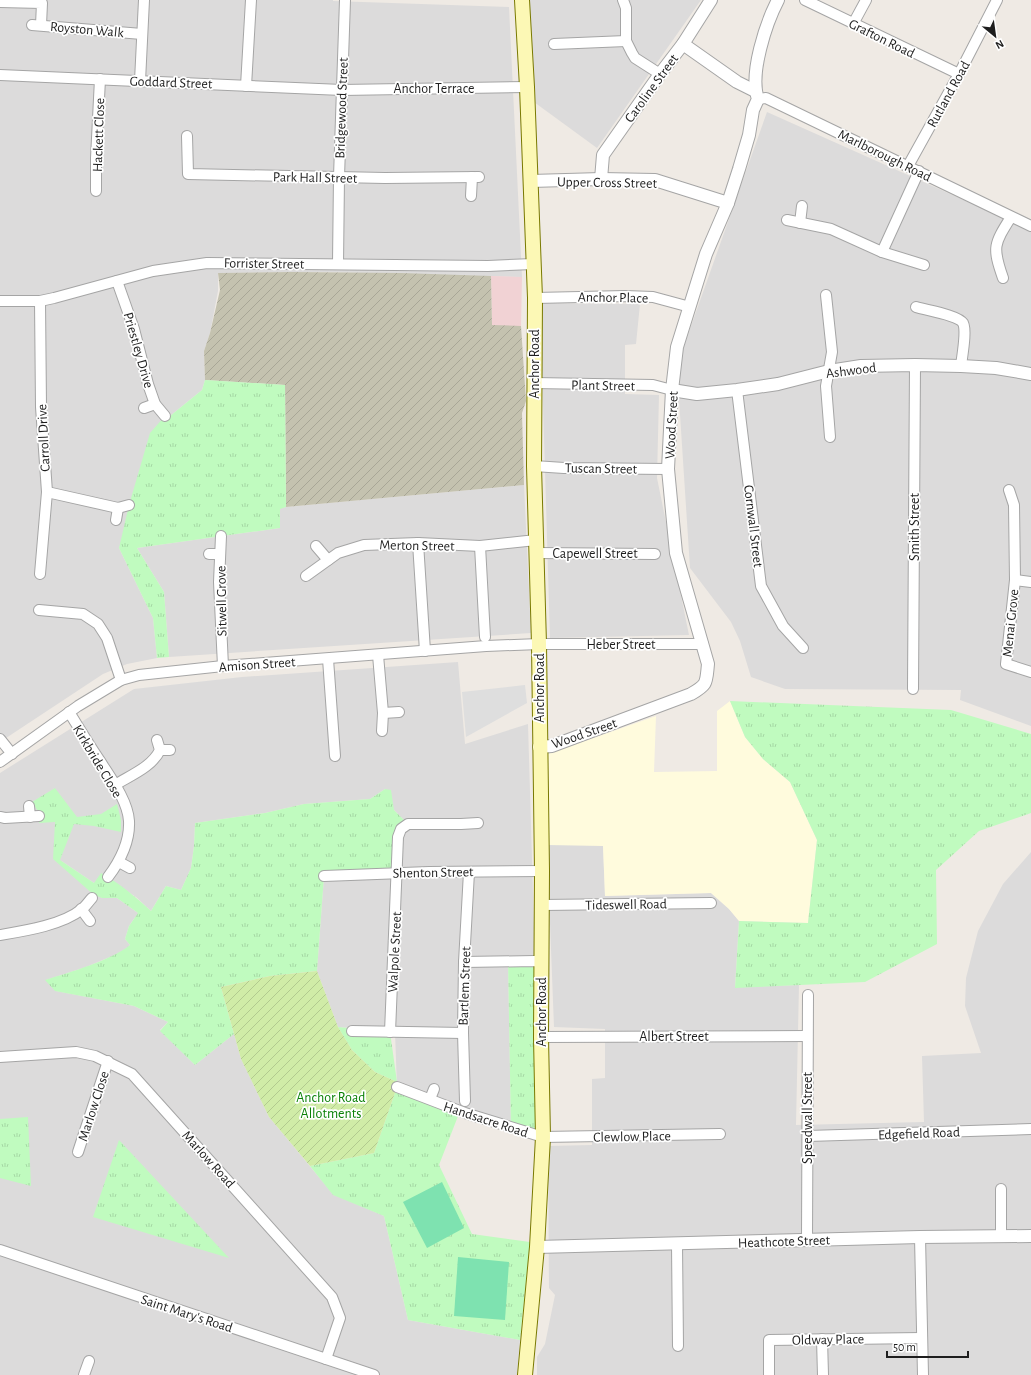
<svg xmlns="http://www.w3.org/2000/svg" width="1031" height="1375" font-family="'Alegreya Sans',sans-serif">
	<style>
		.residential { fill: #dcdbdb }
		.commercial { fill: #f1d2d4 }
		.education { fill: #fffbdd }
		.construction { fill: url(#construction-furrows) }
		.park { fill: url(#park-tufts) }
		.garden { fill: url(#garden-furrows) }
		.pitch { fill: #7ee2b0 }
		.parking { fill: #dedede }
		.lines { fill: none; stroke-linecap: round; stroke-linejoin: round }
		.minor-casing { stroke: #a5a5a5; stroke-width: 12 }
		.tertiary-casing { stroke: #a5a5a5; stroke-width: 14 }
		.secondary-casing { stroke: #797901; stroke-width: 16 }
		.minor { stroke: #fff; stroke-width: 10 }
		.tertiary { stroke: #fff; stroke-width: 12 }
		.secondary { stroke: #fcf8b5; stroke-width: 14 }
		.labels { text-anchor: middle; stroke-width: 3.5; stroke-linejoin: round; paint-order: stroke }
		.street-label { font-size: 14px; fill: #1e1e1e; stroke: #fff }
		.park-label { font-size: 14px; fill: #0a8107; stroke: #fff }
	</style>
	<defs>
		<pattern id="construction-furrows" width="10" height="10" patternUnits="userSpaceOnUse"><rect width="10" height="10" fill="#c4c2af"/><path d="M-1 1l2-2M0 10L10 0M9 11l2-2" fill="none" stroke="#a8a696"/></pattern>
		<pattern id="park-tufts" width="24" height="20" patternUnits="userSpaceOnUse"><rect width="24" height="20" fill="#c0fbbf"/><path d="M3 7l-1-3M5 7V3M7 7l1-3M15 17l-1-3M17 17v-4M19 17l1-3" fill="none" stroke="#a5d7a4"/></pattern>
		<pattern id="garden-furrows" width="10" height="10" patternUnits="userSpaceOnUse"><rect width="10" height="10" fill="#d0eca7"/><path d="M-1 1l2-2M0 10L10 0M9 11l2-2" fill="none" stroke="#b2ca8f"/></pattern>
	</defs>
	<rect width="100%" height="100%" fill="#efeae4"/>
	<g class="residential">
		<path d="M0 0H333V1L509 7 522 277 322 272 218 273V291L210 333 204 351 205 380 202 390 170 416 119 548 153 618 157 658 127 664 103 674 0 742Z"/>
		<path d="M529 0H701L597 148 534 102Z"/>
		<path d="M767 112 1031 230V726L960 700 961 690 785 689 751 677 740 641 731 622 690 568 679 399 680 357Z"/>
		<path d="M540 303 640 304 636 344 625 345V394L659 395 657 478 689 635 550 638Z"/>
		<path d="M524 485 531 633 169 657 164 592 137 548 280 528V508L286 507Z"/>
		<path d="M458 662 465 744 528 724 535 961 508 962 511 1127 397 1087 395 1032 338 1027 317 971 324 876 398 837 408 824 394 810 385 789 370 799 304 804 265 813 195 823 194 846 191 868 181 890 166 886 151 911 136 897 122 888 94 883 60 860 102 898H117L138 913 129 926 125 939 130 945 122 952 86 967 46 980 56 991 134 1006 168 1022 160 1030 195 1065 234 1034 241 1059 269 1117 333 1194 384 1216 408 1320 520 1340 517 1375H0V773L134 689 242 677Z"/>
		<path d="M547 845H603L605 896 711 893 729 909 739 921 735 987 799 985 796 1125 924 1122 922 1056 981 1053 965 1006 966 978 978 931 1003 884 1031 852V1375H537V1357L545 1344 555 1295 549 1288 548 1146 592 1145V1079L605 1078V1029L554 1027Z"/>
	</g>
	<path class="commercial" d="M491 276 522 277 521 326H492Z"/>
	<path class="education" d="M730 701 745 737 763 759 790 782 817 840 808 923 739 921 729 909 711 893 605 896 603 846 547 845 548 754 656 716 654 772 717 771V711Z"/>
	<path class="construction" d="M291 272 401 273 491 276 492 325 521 326 526 401 522 413 524 485 286 507 285 385 205 380 204 351 210 333 220 290 218 273Z"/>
	<g class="park">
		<path d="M205 380 285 385 286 507 280 509V528L137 548 164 592 169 657 157 658 153 618 119 548 129 505 150 433 165 416H170L202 390Z"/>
		<path d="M730 701 951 710 1031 734V813L979 831 936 870 937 944 865 982 735 988 739 921 808 923 817 840 790 782 763 759 745 737Z"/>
		<path d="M55 788 77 817 101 814 117 804 121 820V832L94 826 74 824 60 860 94 883 101 873C118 882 137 898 151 911L166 886 181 890 191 868 194 846 195 823 265 813 304 804 370 799 385 789 391 790 394 810 408 824 401 829 398 872 324 876 317 971 270 976 221 987 234 1034 195 1065 160 1031 168 1022 134 1006 55 991 45 980C70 972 110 961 130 945L125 939 129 926 138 913 117 898H102L94 895 53 859 55 822 39 823V813L32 802Z"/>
		<path d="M508 961 542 962 543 1137 511 1131Z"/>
		<path d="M338 1027 390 1032 397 1082 375 1072 352 1050Z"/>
		<path d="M397 1087 460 1111 439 1165 472 1234 530 1242 520 1340 408 1320 384 1216 333 1195 310 1166 374 1153Z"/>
		<path d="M28 1117 31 1186 0 1178V1119Z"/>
		<path d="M119 1140 229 1258 93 1217Z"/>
	</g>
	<path class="garden" d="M317 971 338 1027 352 1050 375 1072 397 1082V1087L374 1153 310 1166 269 1117 241 1059 221 987 270 976Z"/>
	<g class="pitch">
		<path d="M442 1182 464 1228 427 1248 403 1202Z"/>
		<path d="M458 1257 509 1262 505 1320 454 1316Z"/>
	</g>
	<path class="parking" d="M525 685 527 703 466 737 462 692Z"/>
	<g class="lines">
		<g class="minor-casing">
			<g id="minor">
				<path d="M623 0 626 8V41L632 53 635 58 660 74"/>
				<path d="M805 0 959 74"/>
				<path d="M0 2 42 3 41 25"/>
				<path d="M853 24 866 0"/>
				<path d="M32 25 142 34"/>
				<path d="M554 44 626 41"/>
				<path d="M0 75 342 90 527 87"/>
				<path d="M140 81 144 0"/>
				<path d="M246 86 251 0"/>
				<path d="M758 99 766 98 1031 226"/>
				<path d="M187 136 188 174 385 178 479 177"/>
				<path d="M908 166 959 74 997 0"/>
				<path d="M96 191V158L100 79"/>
				<path d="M471 196 472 177"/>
				<path d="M787 220 831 229 882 252 924 265"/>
				<path d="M800 223 802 206"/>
				<path d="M882 252 919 171"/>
				<path d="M338 264 339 177 345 0"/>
				<path d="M1003 278C992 247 994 244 1011 217"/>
				<path d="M117 281 134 329 148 384 155 404 165 416"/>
				<path d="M826 295 832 352 826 386 830 437"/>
				<path d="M535 298 625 296 653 297 690 307"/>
				<path d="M0 301H40L54 298 153 271 207 263 488 266 533 264"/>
				<path d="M916 307C925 310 958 315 963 323 967 331 962 356 961 366"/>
				<path d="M534 383 653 385 672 390"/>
				<path d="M737 390 761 586 783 626 803 648"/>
				<path d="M144 408 155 404"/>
				<path d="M534 466 564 468 668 469"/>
				<path d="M1009 490 1014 505 1015 580 1006 664 1031 672"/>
				<path d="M47 492 118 508 129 505"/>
				<path d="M116 520 118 508"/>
				<path d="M221 536 219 582 223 666"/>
				<path d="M418 543 425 651"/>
				<path d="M316 546 328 560"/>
				<path d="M480 546 485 637"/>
				<path d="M536 553 655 554"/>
				<path d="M209 554H220"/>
				<path d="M40 574 47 492 41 407 40 301"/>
				<path d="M306 576 338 553 364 545 418 543 480 546 536 540"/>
				<path d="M1015 580 1031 582"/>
				<path d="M39 610 83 614 98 624 107 638 121 680"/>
				<path d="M378 655 383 713 382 731"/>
				<path d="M328 659 335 756"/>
				<path d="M913 689 915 365"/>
				<path d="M69 712C79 728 89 745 100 761 110 777 128 801 129 821 130 841 120 861 108 877"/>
				<path d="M383 713 399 712"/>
				<path d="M0 739 12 754"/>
				<path d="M160 750H170"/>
				<path d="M0 762 78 706 121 680 139 675 223 666 486 646 539 644H703"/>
				<path d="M115 785C131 775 152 767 160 750L157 740"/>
				<path d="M29 806 30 817"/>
				<path d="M0 817 5 818 39 816"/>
				<path d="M119 862 130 868"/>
				<path d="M324 876 429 872 542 871"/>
				<path d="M542 905 711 903"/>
				<path d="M81 909 90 921"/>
				<path d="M0 935C24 931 63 925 82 909 86 906 89 901 92 898"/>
				<path d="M464 962 535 961 542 962"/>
				<path d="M352 1031 463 1033"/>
				<path d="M390 1032 398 837 401 829 408 824H461L478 823"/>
				<path d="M541 1037 807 1036"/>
				<path d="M0 1057 76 1052 95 1056 132 1074 332 1297 340 1318 326 1359"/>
				<path d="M397 1087 465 1113 543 1137 720 1134"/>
				<path d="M430 1099 434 1089"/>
				<path d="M465 1101 463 1033 464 962 469 872"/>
				<path d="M808 1136 1031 1129"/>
				<path d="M78 1152 108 1061"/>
				<path d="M920 1237 923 1375"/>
				<path d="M1001 1237V1189"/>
				<path d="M807 1240 808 995"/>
				<path d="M677 1244 678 1346"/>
				<path d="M0 1250 374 1375"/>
				<path d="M822 1339 823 1375"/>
				<path d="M84 1375 89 1361"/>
				<path d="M769 1375V1340L922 1338"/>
			</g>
		</g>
		<g class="tertiary-casing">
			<g id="tertiary">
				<path d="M683 44 737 82 755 91"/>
				<path d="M601 179 603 155 660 74 683 44 711 0"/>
				<path d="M531 181 601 179 655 180 728 203"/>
				<path d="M672 390 697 394 737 390 778 384 829 371 861 366 915 365 961 366 996 368 1031 374"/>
				<path d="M539 747 552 746 691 694C708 684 706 683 708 664L676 553 668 469 672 390 677 347 706 254 728 203 739 169 749 135 753 110 758 99C749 74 766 23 778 0"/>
				<path d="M537 1247 920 1237 1031 1236"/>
			</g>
		</g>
		<g class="secondary-casing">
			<path id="secondary" d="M522 0 527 87 535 298 534 466 539 644 542 871 541 1037 543 1137 537 1247 525 1375"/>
		</g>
		<use href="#minor" class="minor"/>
		<use href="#tertiary" class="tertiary"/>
		<use href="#secondary" class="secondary"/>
	</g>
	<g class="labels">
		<g class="street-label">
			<text transform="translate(87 29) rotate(5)" y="5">Royston Walk</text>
			<text transform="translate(882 38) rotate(26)" y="5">Grafton Road</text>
			<text transform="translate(171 82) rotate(2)" y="5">Goddard Street</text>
			<text x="434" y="93">Anchor Terrace</text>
			<text transform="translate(651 88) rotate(-54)" y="5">Caroline Street</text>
			<text transform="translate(948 94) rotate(-61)" y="5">Rutland Road</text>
			<text transform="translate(341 108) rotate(-88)" y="5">Bridgewood Street</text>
			<text transform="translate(98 135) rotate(-88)" y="5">Hackett Close</text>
			<text transform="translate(885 155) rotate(26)" y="5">Marlborough Road</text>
			<text transform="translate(315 177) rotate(1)" y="5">Park Hall Street</text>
			<text transform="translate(607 182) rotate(1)" y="5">Upper Cross Street</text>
			<text transform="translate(264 263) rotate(1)" y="5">Forrister Street</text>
			<text transform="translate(613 297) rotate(1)" y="5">Anchor Place</text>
			<text transform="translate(139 350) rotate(74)" y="5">Priestley Drive</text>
			<text transform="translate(534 364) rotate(-90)" y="5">Anchor Road</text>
			<text transform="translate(851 370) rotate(-7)" y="5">Ashwood</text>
			<text transform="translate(603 385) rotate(1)" y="5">Plant Street</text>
			<text transform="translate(671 425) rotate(-87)" y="5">Wood Street</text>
			<text transform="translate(43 438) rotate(-93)" y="5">Carroll Drive</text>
			<text transform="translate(601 468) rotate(1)" y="5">Tuscan Street</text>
			<text transform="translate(754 526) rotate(83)" y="5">Cornwall Street</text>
			<text transform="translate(914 527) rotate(-90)" y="5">Smith Street</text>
			<text transform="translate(417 545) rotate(1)" y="5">Merton Street</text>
			<text x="595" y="558">Capewell Street</text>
			<text transform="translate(221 601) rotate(-91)" y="5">Sitwell Grove</text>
			<text transform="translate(1010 623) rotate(-84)" y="5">Menai Grove</text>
			<text x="621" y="649">Heber Street</text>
			<text transform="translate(257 664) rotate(-4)" y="5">Amison Street</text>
			<text transform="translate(539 688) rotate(-90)" y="5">Anchor Road</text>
			<text transform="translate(584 733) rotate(-19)" y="5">Wood Street</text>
			<text transform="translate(98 761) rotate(59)" y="5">Kirkbride Close</text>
			<text transform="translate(433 872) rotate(-1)" y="5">Shenton Street</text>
			<text transform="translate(626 904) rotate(-1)" y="5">Tideswell Road</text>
			<text transform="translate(394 952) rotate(-87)" y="5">Walpole Street</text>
			<text transform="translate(464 986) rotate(-88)" y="5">Bartlem Street</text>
			<text transform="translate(541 1012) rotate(-90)" y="5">Anchor Road</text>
			<text x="674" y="1041">Albert Street</text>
			<text transform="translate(93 1106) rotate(-72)" y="5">Marlow Close</text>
			<text transform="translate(807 1118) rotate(-90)" y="5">Speedwall Street</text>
			<text transform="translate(486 1119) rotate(18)" y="5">Handsacre Road</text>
			<text transform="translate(919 1133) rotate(-2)" y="5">Edgefield Road</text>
			<text transform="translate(632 1136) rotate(-1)" y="5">Clewlow Place</text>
			<text transform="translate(209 1159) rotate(48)" y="5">Marlow Road</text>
			<text transform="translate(784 1241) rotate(-2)" y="5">Heathcote Street</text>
			<text transform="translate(187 1313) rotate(18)" y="5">Saint Mary's Road</text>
			<text transform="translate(828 1339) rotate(-1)" y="5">Oldway Place</text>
		</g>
		<g class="park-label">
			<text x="331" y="1102">Anchor Road<tspan x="331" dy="16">Allotments</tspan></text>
		</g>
	</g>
	<g transform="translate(995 36) rotate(151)" stroke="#ffffff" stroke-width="3" paint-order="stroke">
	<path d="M0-3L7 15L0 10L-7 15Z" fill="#1e1e1e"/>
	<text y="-6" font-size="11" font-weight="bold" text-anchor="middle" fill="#1e1e1e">N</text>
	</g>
	<path d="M887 1351v6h81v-6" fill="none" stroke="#1e1e1e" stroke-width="2"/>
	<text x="893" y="1351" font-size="12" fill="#1e1e1e" stroke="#ffffff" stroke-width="3" paint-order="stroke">50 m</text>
</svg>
